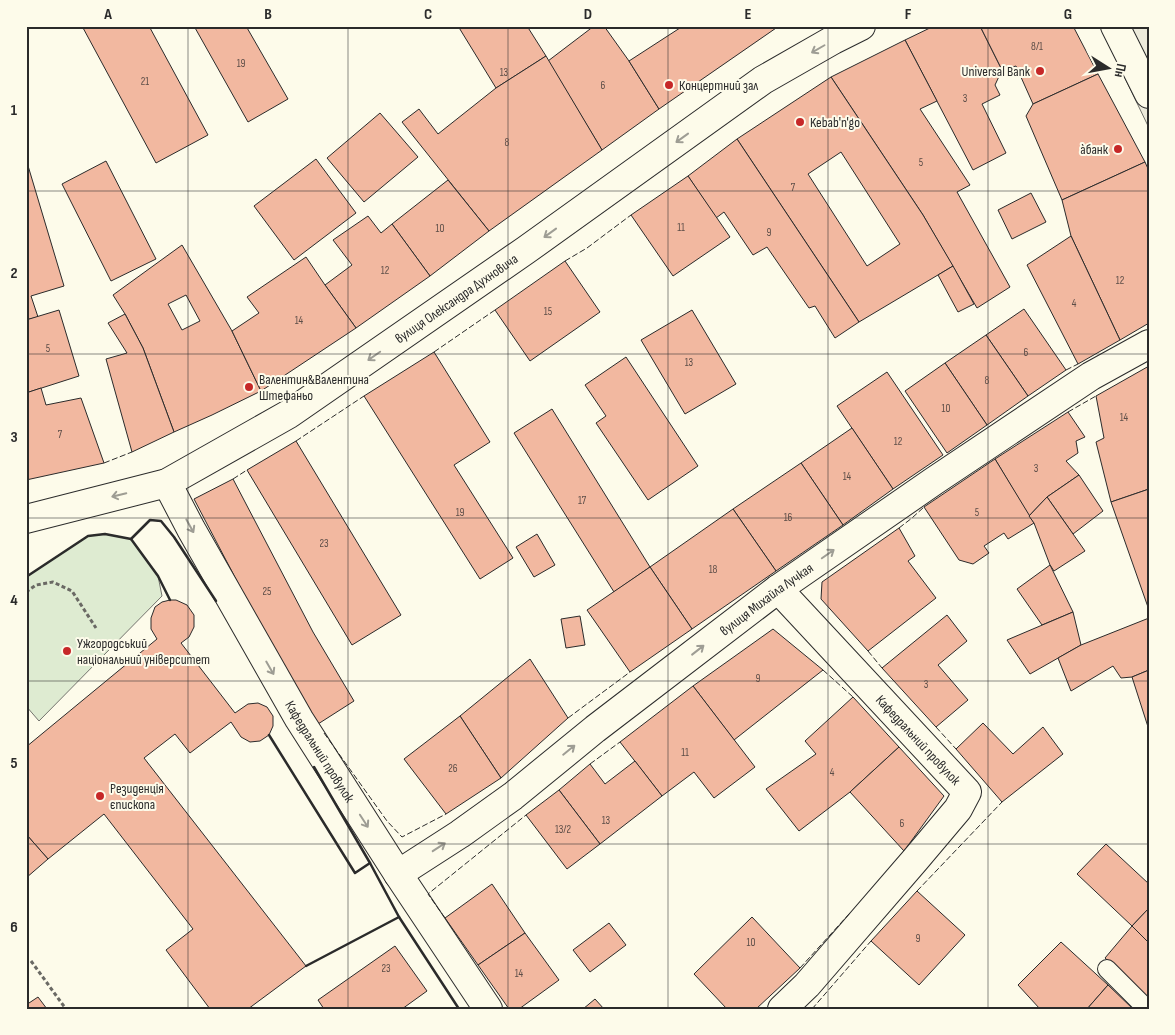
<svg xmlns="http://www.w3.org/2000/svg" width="1175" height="1035" font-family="'Sofia Sans Condensed',sans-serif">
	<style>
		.green { fill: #deebd1; stroke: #74746e }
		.parking { fill: #eceadb; stroke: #74746e }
		.building { fill: #f2b8a0; stroke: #2b2b2b; fill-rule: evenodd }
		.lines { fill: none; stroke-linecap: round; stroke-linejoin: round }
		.lane-casing { stroke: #2b2b2b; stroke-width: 20 }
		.street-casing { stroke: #2b2b2b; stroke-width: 30 }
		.path { stroke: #6a6964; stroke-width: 3; stroke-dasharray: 4 2.5; stroke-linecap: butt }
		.lane { stroke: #fdfbea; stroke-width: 18 }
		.street { stroke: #fdfbea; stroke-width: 28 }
		.fence { stroke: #2b2b2b; stroke-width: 1; stroke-dasharray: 6 2.5; stroke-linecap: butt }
		.wall { stroke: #2b2b2b; stroke-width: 2.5 }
		.oneway { stroke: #9e9d94 }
		.grid { fill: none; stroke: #2b2b2b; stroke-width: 1; stroke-opacity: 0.55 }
		.poi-dot { fill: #c62828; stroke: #fdfbea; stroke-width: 2 }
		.labels { text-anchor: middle; stroke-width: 4; stroke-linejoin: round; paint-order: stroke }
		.number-label { font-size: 11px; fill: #5d4e48 }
		.poi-label { font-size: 14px; fill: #2b2b2b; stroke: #fdfbea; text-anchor: start }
		.street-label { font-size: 14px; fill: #2b2b2b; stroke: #fdfbea }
		.neatline { fill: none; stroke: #2b2b2b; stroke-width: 2 }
		.grid-label { font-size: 16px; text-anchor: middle; font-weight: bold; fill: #2b2b2b }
	</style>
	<rect width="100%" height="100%" fill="#fdfbea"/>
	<path class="green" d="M105 534 131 539 158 576 162 596 39 721 26 706V577L88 536Z"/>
	<path class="parking" d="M1100 26H1149V128Z"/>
	<g class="building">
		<path d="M82 26H149L208 135 156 163Z"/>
		<path d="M194 26H246L288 99 248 122Z"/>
		<path d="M458 26H527L546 56 496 88Z"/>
		<path d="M594 26H604L629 61 659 109 602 150 548 61Z"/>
		<path d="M683 26H779L659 109 629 61Z"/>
		<path d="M934 26H980L1002 70 995 85 1000 95 982 104 1006 153 973 170 905 40Z"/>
		<path d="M980 26H1073L1098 74 1033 104 1016 66 1002 70Z"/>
		<path d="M905 40 937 101 920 109 970 185 957 192 1010 287 977 308 923 215 831 77Z"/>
		<path d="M546 56 602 150 489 231 402 122 419 109 438 134 496 88Z"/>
		<path d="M1098 74 1145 162 1062 200 1026 116 1033 104Z"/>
		<path d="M831 77 923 215 953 266 859 322 737 139ZM841 152 900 244 867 266 808 174Z"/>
		<path d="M380 113 418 157 364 202 327 158Z"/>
		<path d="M737 139 859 322 835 338 815 306 809 308 767 247 753 255 724 212 716 218 688 176Z"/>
		<path d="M26 159 64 286 31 296 38 317 26 320Z"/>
		<path d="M316 159 356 213 294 260 254 206Z"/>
		<path d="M106 161 156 259 111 281 62 184Z"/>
		<path d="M1145 162 1149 171V323L1120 340 1071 236 1062 200Z"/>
		<path d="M688 176 730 237 673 276 631 215Z"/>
		<path d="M448 180 489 231 430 276 392 224Z"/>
		<path d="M1031 193 1046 222 1012 239 998 210Z"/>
		<path d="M368 216 381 233 392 224 430 276 356 328 325 285 352 265 333 240Z"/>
		<path d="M1071 236 1120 340 1078 364 1027 265Z"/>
		<path d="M182 245 232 331 261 391 212 415 174 432 143 348 125 314 113 295ZM186 295 200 321 182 330 168 304Z"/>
		<path d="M306 257 325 285 356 328 261 391 232 331 259 313 247 297Z"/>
		<path d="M565 261 600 312 530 361 495 310Z"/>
		<path d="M953 266 974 304 958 312 938 275Z"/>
		<path d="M1024 309 1066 370 1028 396 986 335Z"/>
		<path d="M59 310 79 376 26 393V320Z"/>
		<path d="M692 310 736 384 685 414 641 340Z"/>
		<path d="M125 314 143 348 174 432 132 452 106 359 127 353 108 323Z"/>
		<path d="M986 335 1028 396 987 425 945 363Z"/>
		<path d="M434 352 490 442 454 465 513 558 480 579 364 396Z"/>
		<path d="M626 357 698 466 648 500 596 423 606 416 585 385Z"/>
		<path d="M945 363 987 425 947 453 905 391Z"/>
		<path d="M1149 366V489L1111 502 1096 442 1104 438 1096 396Z"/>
		<path d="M887 372 943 455 893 489 837 406Z"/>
		<path d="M41 388 46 405 81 398 104 463 26 480V393Z"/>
		<path d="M552 409 650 567 614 592 514 433Z"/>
		<path d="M1068 412 1085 437 1076 441 1078 453 1066 461 1079 475 1047 497 1029 516 995 459Z"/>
		<path d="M852 428 893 489 843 525 801 463Z"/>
		<path d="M296 441 401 615 352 645 247 470Z"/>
		<path d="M995 459 1034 523 1008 539 1004 533 984 546 989 553 973 564 959 560 924 507Z"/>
		<path d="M801 463 843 525 776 571 733 509Z"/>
		<path d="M1079 475 1103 511 1073 534 1047 497Z"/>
		<path d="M233 479 313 632 354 701 318 724 274 652 194 499Z"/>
		<path d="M1149 489V610L1111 502Z"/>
		<path d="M1047 497 1085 551 1054 571 1050 565 1034 523 1029 516Z"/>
		<path d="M733 509 776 571 692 629 650 567Z"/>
		<path d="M899 528 915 556 908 561 936 598 868 651 821 599 822 582Z"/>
		<path d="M537 534 555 565 534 577 516 547Z"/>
		<path d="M1050 565 1073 612 1042 625 1017 589Z"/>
		<path d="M650 567 692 629 630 672 587 610Z"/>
		<path d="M170 600H176L187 605 194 615V627L189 637 181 643 235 713 248 704 258 703 267 707 273 716V726L269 735 260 741 250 742 241 737 231 722 190 753 175 734 144 758 306 966 248 1009H210L166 950 193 929 104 814 48 859 26 834V747L157 639 151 629V618L155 607 162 602Z"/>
		<path d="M1073 612 1081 645 1030 674 1007 640Z"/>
		<path d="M947 615 967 641 938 665 968 700 936 727 882 668Z"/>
		<path d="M580 616 585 645 566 648 561 619Z"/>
		<path d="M1149 618V670L1132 677 1121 678 1113 666 1071 691 1058 658 1081 645Z"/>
		<path d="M773 629 823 670 734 740 693 686Z"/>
		<path d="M530 659 568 718 501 778 460 716Z"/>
		<path d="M1149 670V730L1132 677Z"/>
		<path d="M693 686 755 767 714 798 694 772 662 796 620 742Z"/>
		<path d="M853 697 899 747 850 792 799 831 766 789 816 754 805 741Z"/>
		<path d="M460 716 501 778 446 814 404 759Z"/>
		<path d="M983 723 1013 754 1043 727 1063 754 1002 802 956 749Z"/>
		<path d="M899 747 944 796 904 851 850 792Z"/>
		<path d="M635 761 662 796 600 844 559 790 590 764 605 784Z"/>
		<path d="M559 790 600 844 567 869 526 815Z"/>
		<path d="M26 834 48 859 26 878Z"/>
		<path d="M1106 844 1149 884V908L1132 926 1077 874Z"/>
		<path d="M492 884 525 933 478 965 445 918Z"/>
		<path d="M917 891 965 935 919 985 871 941Z"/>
		<path d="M1149 908V943L1132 926Z"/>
		<path d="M752 917 800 968 756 1009H727L694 974Z"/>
		<path d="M609 923 626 945 590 972 573 950Z"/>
		<path d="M1132 926 1149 943V998L1105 958Z"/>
		<path d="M525 933 559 980 519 1009H509L478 965Z"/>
		<path d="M1061 942 1108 985 1087 1009H1040L1018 985Z"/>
		<path d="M395 946 427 991 402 1009H324L318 1000Z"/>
		<path d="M1108 985 1133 1009H1087Z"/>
		<path d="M38 997 47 1009H26V1005Z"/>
		<path d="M595 999 604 1009H583Z"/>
	</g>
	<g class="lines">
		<g class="lane-casing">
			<path id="lane" d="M1107 969 1147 1009"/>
		</g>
		<g class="street-casing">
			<g id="street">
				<path d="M1115 26 1149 94"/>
				<path id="s1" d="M167 483 191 529 299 719 398 874 488 1009"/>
				<path id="s2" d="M26 519 167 483 289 414 526 250 763 80 833 40 861 26"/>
				<path id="s3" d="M778 589 967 792 958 809 915 860 807 985 782 1009"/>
				<path id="s4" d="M398 874 460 834 513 796 595 729 778 589 934 481 1091 376 1149 344"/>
			</g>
		</g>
		<g class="path">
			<path d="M26 592 36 585 53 582 72 591 96 628"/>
			<path d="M26 745 27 746"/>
			<path d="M31 961 66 1009"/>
		</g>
		<use href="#lane" class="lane"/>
		<use href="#street" class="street"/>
		<g class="fence">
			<path d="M565 261 587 248 631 215"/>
			<path d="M434 352 495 310"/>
			<path d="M1066 370 1078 364"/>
			<path d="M1068 412 1096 396"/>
			<path d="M296 441 364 396"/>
			<path d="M104 463 132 452"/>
			<path d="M233 479 247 470"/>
			<path d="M899 528 912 518 924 507"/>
			<path d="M868 651 882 668"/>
			<path d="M823 670 853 697"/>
			<path d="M568 718 630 672"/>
			<path d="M936 727 956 749"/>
			<path d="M324 733 387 821 402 837 446 814"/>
			<path d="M590 764 620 742"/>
			<path d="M917 891 1002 802"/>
			<path d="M445 918 428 894 526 815"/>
			<path d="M800 968 850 913"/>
			<path d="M812 1009 871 941"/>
		</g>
		<g class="wall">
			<path d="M131 539 150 520 161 521 174 537 216 601"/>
			<path d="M26 577 88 536 105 534 131 539 158 576 170 600"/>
			<path d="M269 735 355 873 370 863"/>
			<path d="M314 767 370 863 399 917 459 1009"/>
			<path d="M306 966 399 917"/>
		</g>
	</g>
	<defs><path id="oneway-shaft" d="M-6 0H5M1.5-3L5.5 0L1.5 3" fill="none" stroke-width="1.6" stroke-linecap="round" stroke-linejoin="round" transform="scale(1.25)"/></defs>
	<g class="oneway">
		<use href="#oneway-shaft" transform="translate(818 49) rotate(150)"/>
		<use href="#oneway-shaft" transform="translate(682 138) rotate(144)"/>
		<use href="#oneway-shaft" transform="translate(550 233) rotate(144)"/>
		<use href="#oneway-shaft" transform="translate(374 356) rotate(145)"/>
		<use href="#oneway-shaft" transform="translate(119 495) rotate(166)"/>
		<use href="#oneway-shaft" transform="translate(190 526) rotate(61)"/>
		<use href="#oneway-shaft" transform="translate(828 554) rotate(-35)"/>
		<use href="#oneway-shaft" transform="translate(698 650) rotate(-38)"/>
		<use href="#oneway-shaft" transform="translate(270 668) rotate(60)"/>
		<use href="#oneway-shaft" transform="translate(569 750) rotate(-39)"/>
		<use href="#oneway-shaft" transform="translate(364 821) rotate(57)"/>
		<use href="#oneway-shaft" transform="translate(439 847) rotate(-33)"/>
	</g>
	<path class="grid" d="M188 26V1009M348 26V1009M508 26V1009M668 26V1009M828 26V1009M988 26V1009M26 191H1149M26 354H1149M26 518H1149M26 681H1149M26 844H1149"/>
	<g class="poi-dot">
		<circle cx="1040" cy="71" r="5"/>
		<circle cx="669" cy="85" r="5"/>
		<circle cx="800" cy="122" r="5"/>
		<circle cx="1118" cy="149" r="5"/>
		<circle cx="249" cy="387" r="5"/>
		<circle cx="67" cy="651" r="5"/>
		<circle cx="100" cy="796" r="5"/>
	</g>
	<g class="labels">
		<g class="number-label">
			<text x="1037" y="50">8/1</text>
			<text x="241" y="67">19</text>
			<text x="504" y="76">13</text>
			<text x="145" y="85">21</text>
			<text x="603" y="89">6</text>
			<text x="965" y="102">3</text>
			<text x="507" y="146">8</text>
			<text x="921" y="166">5</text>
			<text x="793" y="191">7</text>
			<text x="681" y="231">11</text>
			<text x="440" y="232">10</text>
			<text x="769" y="236">9</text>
			<text x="385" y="274">12</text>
			<text x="1120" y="284">12</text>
			<text x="1074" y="307">4</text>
			<text x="548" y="315">15</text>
			<text x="299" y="324">14</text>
			<text x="48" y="352">5</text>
			<text x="1026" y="356">6</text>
			<text x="689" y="366">13</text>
			<text x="987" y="384">8</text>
			<text x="946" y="412">10</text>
			<text x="1124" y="421">14</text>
			<text x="60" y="438">7</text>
			<text x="898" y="445">12</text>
			<text x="1036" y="472">3</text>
			<text x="847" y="480">14</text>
			<text x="582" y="504">17</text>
			<text x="460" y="516">19</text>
			<text x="977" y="516">5</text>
			<text x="788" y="521">16</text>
			<text x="324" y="547">23</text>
			<text x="713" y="573">18</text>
			<text x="267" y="595">25</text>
			<text x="758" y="682">9</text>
			<text x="926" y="688">3</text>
			<text x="685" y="756">11</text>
			<text x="453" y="772">26</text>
			<text x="832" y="776">4</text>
			<text x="606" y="824">13</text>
			<text x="902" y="827">6</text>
			<text x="563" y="833">13/2</text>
			<text x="918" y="942">9</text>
			<text x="751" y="946">10</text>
			<text x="386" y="972">23</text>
			<text x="519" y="977">14</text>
		</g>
		<g class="poi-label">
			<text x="1030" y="76" text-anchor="end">Universal Bank</text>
			<text x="679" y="90">Концертний зал</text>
			<text x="810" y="127">Kebab'n'go</text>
			<text x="1108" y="154" text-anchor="end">а̀банк</text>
			<text x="259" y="384">Валентин&amp;Валентина<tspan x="259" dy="16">Штефаньо</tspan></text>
			<text x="77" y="648">Ужгородський<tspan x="77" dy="16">національний університет</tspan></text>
			<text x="110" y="793">Резиденція<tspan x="110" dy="16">єпископа</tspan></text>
		</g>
		<g class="street-label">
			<text dy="5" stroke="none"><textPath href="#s2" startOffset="489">вулиця Олександра Духновича</textPath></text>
			<text dy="5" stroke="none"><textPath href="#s4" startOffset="460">вулиця Михайла Лучкая</textPath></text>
			<text dy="5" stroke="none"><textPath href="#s3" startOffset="206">Кафедральний провулок</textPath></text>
			<text dy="5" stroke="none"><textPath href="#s1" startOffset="309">Кафедральний провулок</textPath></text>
		</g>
	</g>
	<rect width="1175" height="1035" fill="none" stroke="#fdfbea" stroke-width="55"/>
	<g transform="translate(1108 68) rotate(101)" stroke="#fdfbea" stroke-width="4" paint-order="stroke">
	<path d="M0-4L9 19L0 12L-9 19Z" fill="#2b2b2b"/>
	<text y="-8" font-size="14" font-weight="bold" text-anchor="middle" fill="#2b2b2b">Пн</text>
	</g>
	<rect x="28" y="28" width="1120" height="980" class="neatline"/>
	<g class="grid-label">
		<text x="108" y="19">A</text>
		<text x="268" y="19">B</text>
		<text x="428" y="19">C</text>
		<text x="588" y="19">D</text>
		<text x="748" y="19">E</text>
		<text x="908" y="19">F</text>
		<text x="1068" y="19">G</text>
		<text x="14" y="115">1</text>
		<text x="14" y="278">2</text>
		<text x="14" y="442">3</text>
		<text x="14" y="605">4</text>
		<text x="14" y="768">5</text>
		<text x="14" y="932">6</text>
	</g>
</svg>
